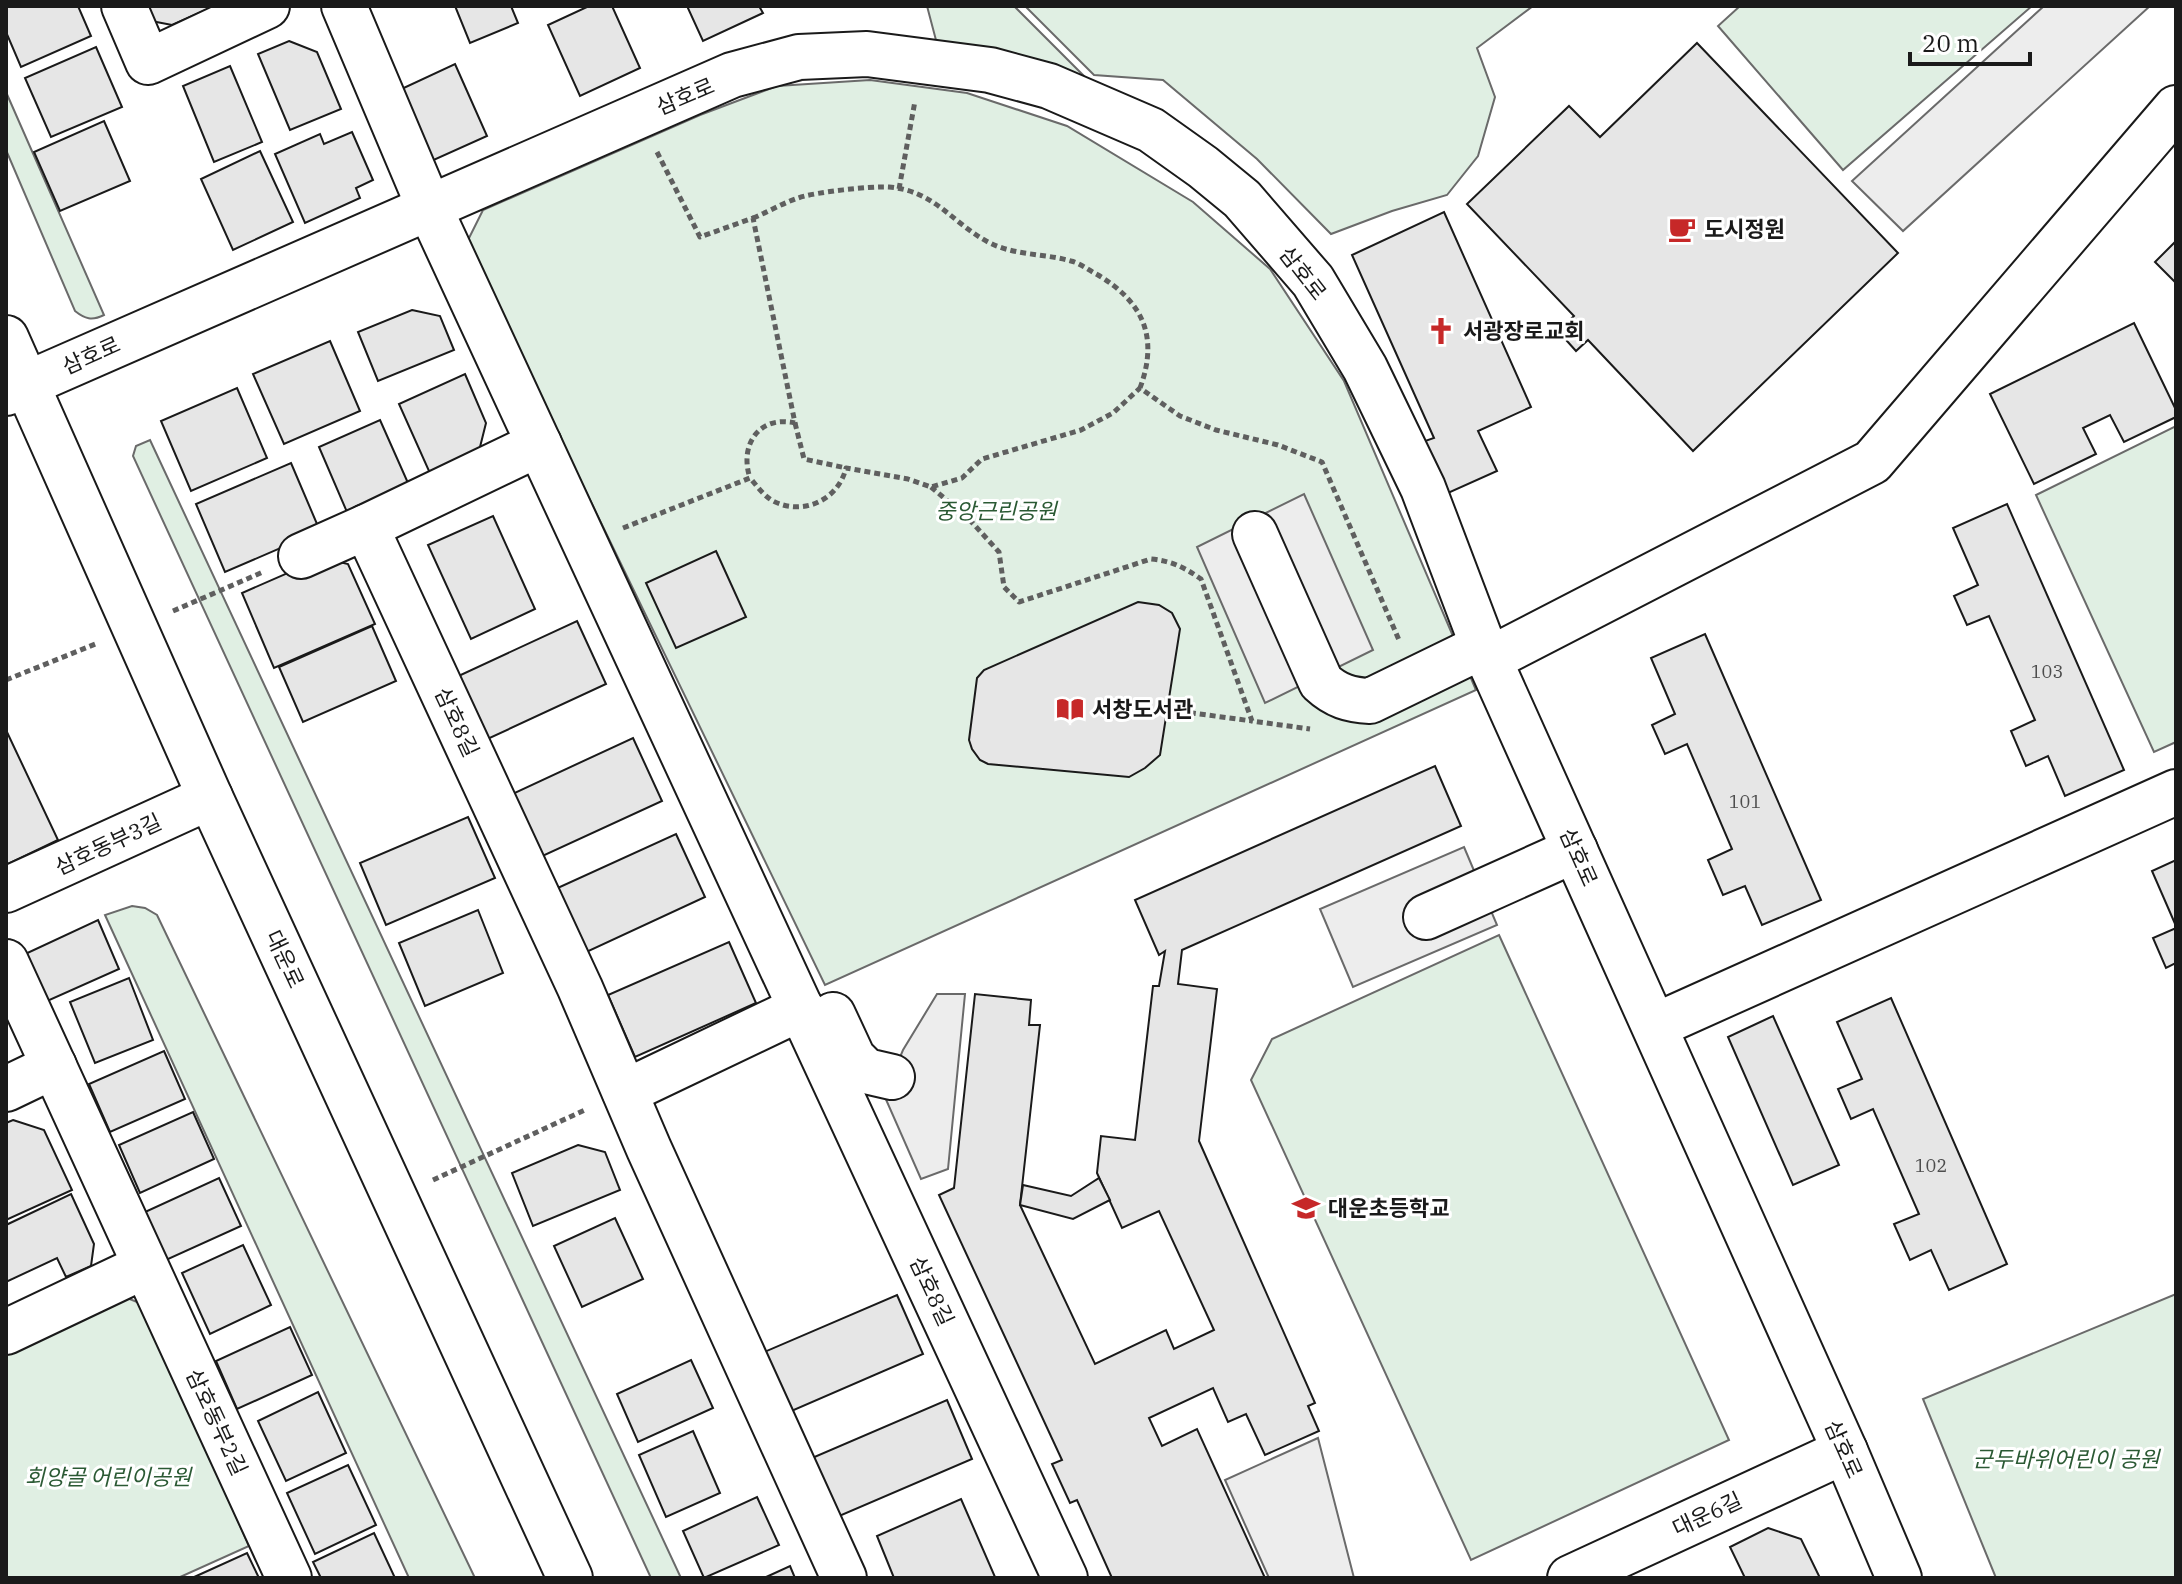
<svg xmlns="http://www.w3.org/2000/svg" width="2182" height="1584" font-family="'IBM Plex Serif','Noto Sans KR',serif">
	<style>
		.green { fill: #e0efe3; stroke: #6a6a6a; stroke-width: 2 }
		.parking { fill: #ededed; stroke: #6a6a6a; stroke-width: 2 }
		.building { fill: #e6e6e6; stroke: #1a1a1a; stroke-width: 2 }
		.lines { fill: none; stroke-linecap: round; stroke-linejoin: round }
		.minor-casing { stroke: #1a1a1a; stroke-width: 48 }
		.path { stroke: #5f5f5f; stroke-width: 5; stroke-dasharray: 6 4; stroke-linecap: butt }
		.minor { stroke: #fff; stroke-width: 44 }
		.labels { text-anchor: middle; stroke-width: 6; stroke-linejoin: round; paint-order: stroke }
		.number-label { font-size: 18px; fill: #4d4d4d }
		.street-label { font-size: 22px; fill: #1a1a1a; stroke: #fff }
		.poi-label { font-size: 22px; font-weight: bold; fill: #1a1a1a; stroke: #fff; text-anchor: start }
		.park-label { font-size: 22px; font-style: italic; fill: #2b5a34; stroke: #fff }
	</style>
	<rect width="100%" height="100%" fill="#fff"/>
	<g class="green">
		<path d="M927 6H1014L1088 80 937 44Z"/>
		<path d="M1025 6H1533L1477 48 1495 97 1478 156 1447 195 1392 211 1331 234 1257 159 1163 80 1094 75Z"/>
		<path d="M1740 6H2032L1843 170 1718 26Z"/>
		<path d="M870 80 967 93 1067 126 1193 202 1270 269 1344 381 1476 690 825 985 466 244 483 210 700 115 777 86Z"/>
		<path d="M6 92 104 315C92 321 85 319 75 311L6 150Z"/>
		<path d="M2176 426V742L2154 752 2036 495Z"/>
		<path d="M150 440 681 1578H651L133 456 136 446Z"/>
		<path d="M132 906 145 908 157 915 475 1578H409L105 915Z"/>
		<path d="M1499 935 1729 1440 1471 1560 1251 1080 1272 1039Z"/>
		<path d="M110 1291 142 1304 249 1546 178 1578H6V1336Z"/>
		<path d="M2176 1294V1578H1996L1923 1399Z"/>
	</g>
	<g class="parking">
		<path d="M2044 6H2150L1903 231 1852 181Z"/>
		<path d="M1304 494 1373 650 1265 703 1197 547Z"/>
		<path d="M1464 847 1497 925 1353 987 1320 909Z"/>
		<path d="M937 994H965L948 1169 921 1179 884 1095 903 1050Z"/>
		<path d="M1318 1438 1354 1578H1269L1225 1480Z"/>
	</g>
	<g class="building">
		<path d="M6 6H78L91 36 21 67 6 32Z"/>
		<path d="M135 6H215L172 25 141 19Z"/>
		<path d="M455 6H511L518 23 470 43Z"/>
		<path d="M589 6H612L640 68 580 96 548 25Z"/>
		<path d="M687 6H759L763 13 703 41Z"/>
		<path d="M289 41 317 52 341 109 290 130 258 54Z"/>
		<path d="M1697 43 1898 253 1693 451 1588 340 1576 351 1558 331 1574 316 1467 204 1569 106 1600 137Z"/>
		<path d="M96 47 122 107 51 137 25 78Z"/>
		<path d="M455 64 487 136 427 163 395 92Z"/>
		<path d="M230 66 262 142 214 162 183 86Z"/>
		<path d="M104 121 130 181 60 211 34 152Z"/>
		<path d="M352 132 373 180 356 188 360 198 305 223 275 154 320 134 324 144Z"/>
		<path d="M260 151 293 222 233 250 201 179Z"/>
		<path d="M1444 212 1531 407 1478 431 1497 471 1448 493 1425 441 1434 438 1352 255Z"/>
		<path d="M2176 241V283L2155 262Z"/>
		<path d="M412 310 440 316 454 350 378 381 358 332Z"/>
		<path d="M2134 323 2176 410V417L2124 442 2110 415 2083 428 2096 454 2034 484 1990 394Z"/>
		<path d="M330 341 360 411 284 444 253 374Z"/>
		<path d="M465 374 486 423 477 459 433 480 399 404Z"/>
		<path d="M237 388 267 458 191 491 161 421Z"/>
		<path d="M380 420 412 492 350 519 319 447Z"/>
		<path d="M291 463 320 531 225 572 196 504Z"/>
		<path d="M2007 504 2124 770 2065 796 2048 756 2026 766 2011 731 2035 720 1989 616 1967 625 1954 596 1978 585 1953 528Z"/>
		<path d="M493 516 535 609 471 639 428 545Z"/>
		<path d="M716 551 746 617 676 648 646 583Z"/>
		<path d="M322 558 348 564 375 624 274 668 242 593Z"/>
		<path d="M1138 602 1159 605 1172 613 1180 629 1160 755 1145 768 1129 777 988 764 980 760 972 749 969 740 977 678 984 670Z"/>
		<path d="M577 621 606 684 481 742 452 679Z"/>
		<path d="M372 626 396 681 303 722 279 667Z"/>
		<path d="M1705 634 1821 900 1762 925 1745 886 1723 895 1708 860 1732 849 1687 744 1665 754 1652 725 1675 714 1651 658Z"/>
		<path d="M6 730 58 840 6 865Z"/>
		<path d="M633 738 662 801 536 859 508 796Z"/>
		<path d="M1435 766 1461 826 1182 950 1178 984 1217 989 1199 1141 1315 1403 1308 1406 1319 1431 1265 1455 1246 1414 1228 1422 1213 1388 1149 1418 1162 1446 1197 1429 1265 1578H1112L1077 1500 1070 1503 1052 1464 1062 1460 939 1195 954 1188 975 994 1031 1000 1029 1025H1040L1020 1205 1095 1364 1166 1330 1174 1349 1214 1330 1159 1211 1122 1228 1097 1173 1101 1136 1135 1140 1153 986H1159L1165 951 1159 955 1135 900Z"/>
		<path d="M468 817 495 878 386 925 360 863Z"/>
		<path d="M676 834 705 897 580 955 551 891Z"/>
		<path d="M2176 860V926L2152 871Z"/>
		<path d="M478 910 503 973 425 1006 399 943Z"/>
		<path d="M98 920 119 969 45 1002 23 955Z"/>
		<path d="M2176 928V963L2166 968 2153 938Z"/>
		<path d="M729 942 756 1003 635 1057 608 995Z"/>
		<path d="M129 978 153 1040 95 1063 70 1002Z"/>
		<path d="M1891 998 2007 1264 1949 1290 1931 1250 1910 1260 1894 1224 1919 1214 1873 1109 1851 1119 1838 1089 1862 1079 1837 1022Z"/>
		<path d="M1773 1016 1839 1165 1793 1185 1728 1037Z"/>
		<path d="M164 1051 185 1099 110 1132 89 1084Z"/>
		<path d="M193 1112 214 1159 140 1193 119 1145Z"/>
		<path d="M13 1120 44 1130 72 1190 6 1220V1123Z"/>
		<path d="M578 1145 605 1152 620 1190 533 1226 512 1173Z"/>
		<path d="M219 1178 241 1226 166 1260 145 1212Z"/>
		<path d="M1099 1178 1110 1200 1073 1219 1020 1205 1023 1185 1071 1196Z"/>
		<path d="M71 1194 94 1244 91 1266 66 1277 57 1258 6 1282V1225Z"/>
		<path d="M615 1218 643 1279 582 1307 554 1246Z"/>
		<path d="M243 1245 271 1305 210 1334 182 1273Z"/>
		<path d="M897 1295 923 1354 780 1416 755 1356Z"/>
		<path d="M290 1327 312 1375 237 1409 216 1361Z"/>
		<path d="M691 1360 713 1408 638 1442 617 1394Z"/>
		<path d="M318 1392 346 1453 286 1481 258 1421Z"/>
		<path d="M947 1400 972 1459 830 1520 805 1461Z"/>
		<path d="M693 1431 720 1493 666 1517 639 1455Z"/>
		<path d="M348 1465 376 1525 315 1554 287 1493Z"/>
		<path d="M757 1497 779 1545 704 1578 683 1531Z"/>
		<path d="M961 1499 995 1577 894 1578 877 1536Z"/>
		<path d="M1768 1528 1801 1539 1820 1578H1745L1730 1547Z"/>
		<path d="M374 1533 395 1578H321L313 1562Z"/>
		<path d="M247 1553 259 1578H192Z"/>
		<path d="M790 1566 795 1578H764Z"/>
	</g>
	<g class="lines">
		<g class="minor-casing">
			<g id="minor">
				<path d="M124 6 148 62 267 6"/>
				<path d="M344 6 429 207 1065 1578"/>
				<path d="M6 338 210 797 570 1578"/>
				<path d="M6 393 732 75 799 57 867 54 990 70 1049 86 1151 130 1203 167 1242 199 1313 281 1365 368 1423 488 1483 646 1845 1451 1899 1578"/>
				<path d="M539 444 366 527 580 988 649 1149 844 1578"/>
				<path d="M1255 534 1321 682C1336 696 1350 700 1370 701L1483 646"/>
				<path d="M301 556 366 527"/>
				<path d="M1490 659 1872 462 2176 108"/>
				<path d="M6 890 210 797"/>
				<path d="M1426 917 1575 850"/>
				<path d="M6 962 289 1578"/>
				<path d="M833 1015 853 1058 866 1071 892 1077"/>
				<path d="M1655 1026 2176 792"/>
				<path d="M6 1089 54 1066"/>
				<path d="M625 1092 801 1008"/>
				<path d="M6 1332 145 1266"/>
				<path d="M1570 1578 1845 1451"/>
			</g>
		</g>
		<g class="path">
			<path d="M657 152 700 237 753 218 795 423C759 415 739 445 750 478"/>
			<path d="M899 189 915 101"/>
			<path d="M753 218C768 212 783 203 798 198 815 192 871 186 889 187 935 191 951 222 988 242 1015 256 1043 253 1071 261 1080 263 1090 271 1098 275 1143 302 1159 337 1140 388"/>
			<path d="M795 423 804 459 846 468"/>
			<path d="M931 487 968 518 999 552 1004 587 1019 602 1151 559C1171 561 1184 567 1201 579L1252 721 1310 729"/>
			<path d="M623 528 750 478C757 486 763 495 773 501 802 516 838 501 846 468L908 479 931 487 962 478 982 459 1081 430 1113 413 1140 388 1180 416 1216 430 1278 445 1322 462 1399 640"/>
			<path d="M173 611 263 572"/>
			<path d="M6 680 98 643"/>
			<path d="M1170 710 1252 721"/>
			<path d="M433 1180 587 1109"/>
		</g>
		<use href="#minor" class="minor"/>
	</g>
	<defs>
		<g id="cafe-bare" transform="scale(2.16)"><path d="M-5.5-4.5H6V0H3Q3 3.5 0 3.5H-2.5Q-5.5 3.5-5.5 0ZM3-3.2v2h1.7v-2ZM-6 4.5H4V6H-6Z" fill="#c62828" stroke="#fff" stroke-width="2.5" paint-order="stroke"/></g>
		<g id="church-bare" transform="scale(2.16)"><path d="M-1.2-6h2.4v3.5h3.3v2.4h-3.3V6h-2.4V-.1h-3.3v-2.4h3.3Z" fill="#c62828" stroke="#fff" stroke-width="2.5" paint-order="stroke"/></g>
		<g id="library-bare" transform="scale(2.16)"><path d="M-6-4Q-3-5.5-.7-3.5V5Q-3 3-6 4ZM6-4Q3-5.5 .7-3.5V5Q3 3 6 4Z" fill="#c62828" stroke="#fff" stroke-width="2.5" paint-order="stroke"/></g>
		<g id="school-bare" transform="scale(2.16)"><path d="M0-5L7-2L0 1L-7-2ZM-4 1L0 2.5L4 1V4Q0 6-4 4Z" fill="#c62828" stroke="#fff" stroke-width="2.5" paint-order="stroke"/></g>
	</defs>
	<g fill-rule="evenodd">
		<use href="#cafe-bare" x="1682" y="229"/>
		<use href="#church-bare" x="1441" y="331"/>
		<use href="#library-bare" x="1070" y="709"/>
		<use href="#school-bare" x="1306" y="1208"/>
	</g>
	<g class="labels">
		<g class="number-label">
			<text x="2047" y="678">103</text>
			<text x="1745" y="808">101</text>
			<text x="1931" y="1172">102</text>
		</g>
		<g class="street-label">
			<text transform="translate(685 96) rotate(-23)" y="8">삼호로</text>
			<text transform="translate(1303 273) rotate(52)" y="8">삼호로</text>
			<text transform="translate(91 355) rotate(-24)" y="8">삼호로</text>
			<text transform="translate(457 722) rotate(65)" y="8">삼호8길</text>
			<text transform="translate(108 844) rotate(-25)" y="8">삼호동부3길</text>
			<text transform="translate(1579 857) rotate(66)" y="8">삼호로</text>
			<text transform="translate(285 959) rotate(65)" y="8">대운로</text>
			<text transform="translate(932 1291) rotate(65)" y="8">삼호8길</text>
			<text transform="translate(217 1422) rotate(65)" y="8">삼호동부2길</text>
			<text transform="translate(1844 1449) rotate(66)" y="8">삼호로</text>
			<text transform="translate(1707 1514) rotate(-25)" y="8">대운6길</text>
		</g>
		<g class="poi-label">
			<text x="1704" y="237">도시정원</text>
			<text x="1463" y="339">서광장로교회</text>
			<text x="1092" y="717">서창도서관</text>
			<text x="1328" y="1216">대운초등학교</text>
		</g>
		<g class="park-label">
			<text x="996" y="519">중앙근린공원</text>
			<text x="2066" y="1467">군두바위어린이 공원</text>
			<text x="108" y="1485">회양골 어린이공원</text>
		</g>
	</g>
	<rect width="2182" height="1584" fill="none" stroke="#1a1a1a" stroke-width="16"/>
	<path d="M1910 52v12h120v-12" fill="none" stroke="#1a1a1a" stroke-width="4"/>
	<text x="1922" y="52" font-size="24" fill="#1a1a1a" stroke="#ffffff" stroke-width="6" paint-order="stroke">20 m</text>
</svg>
